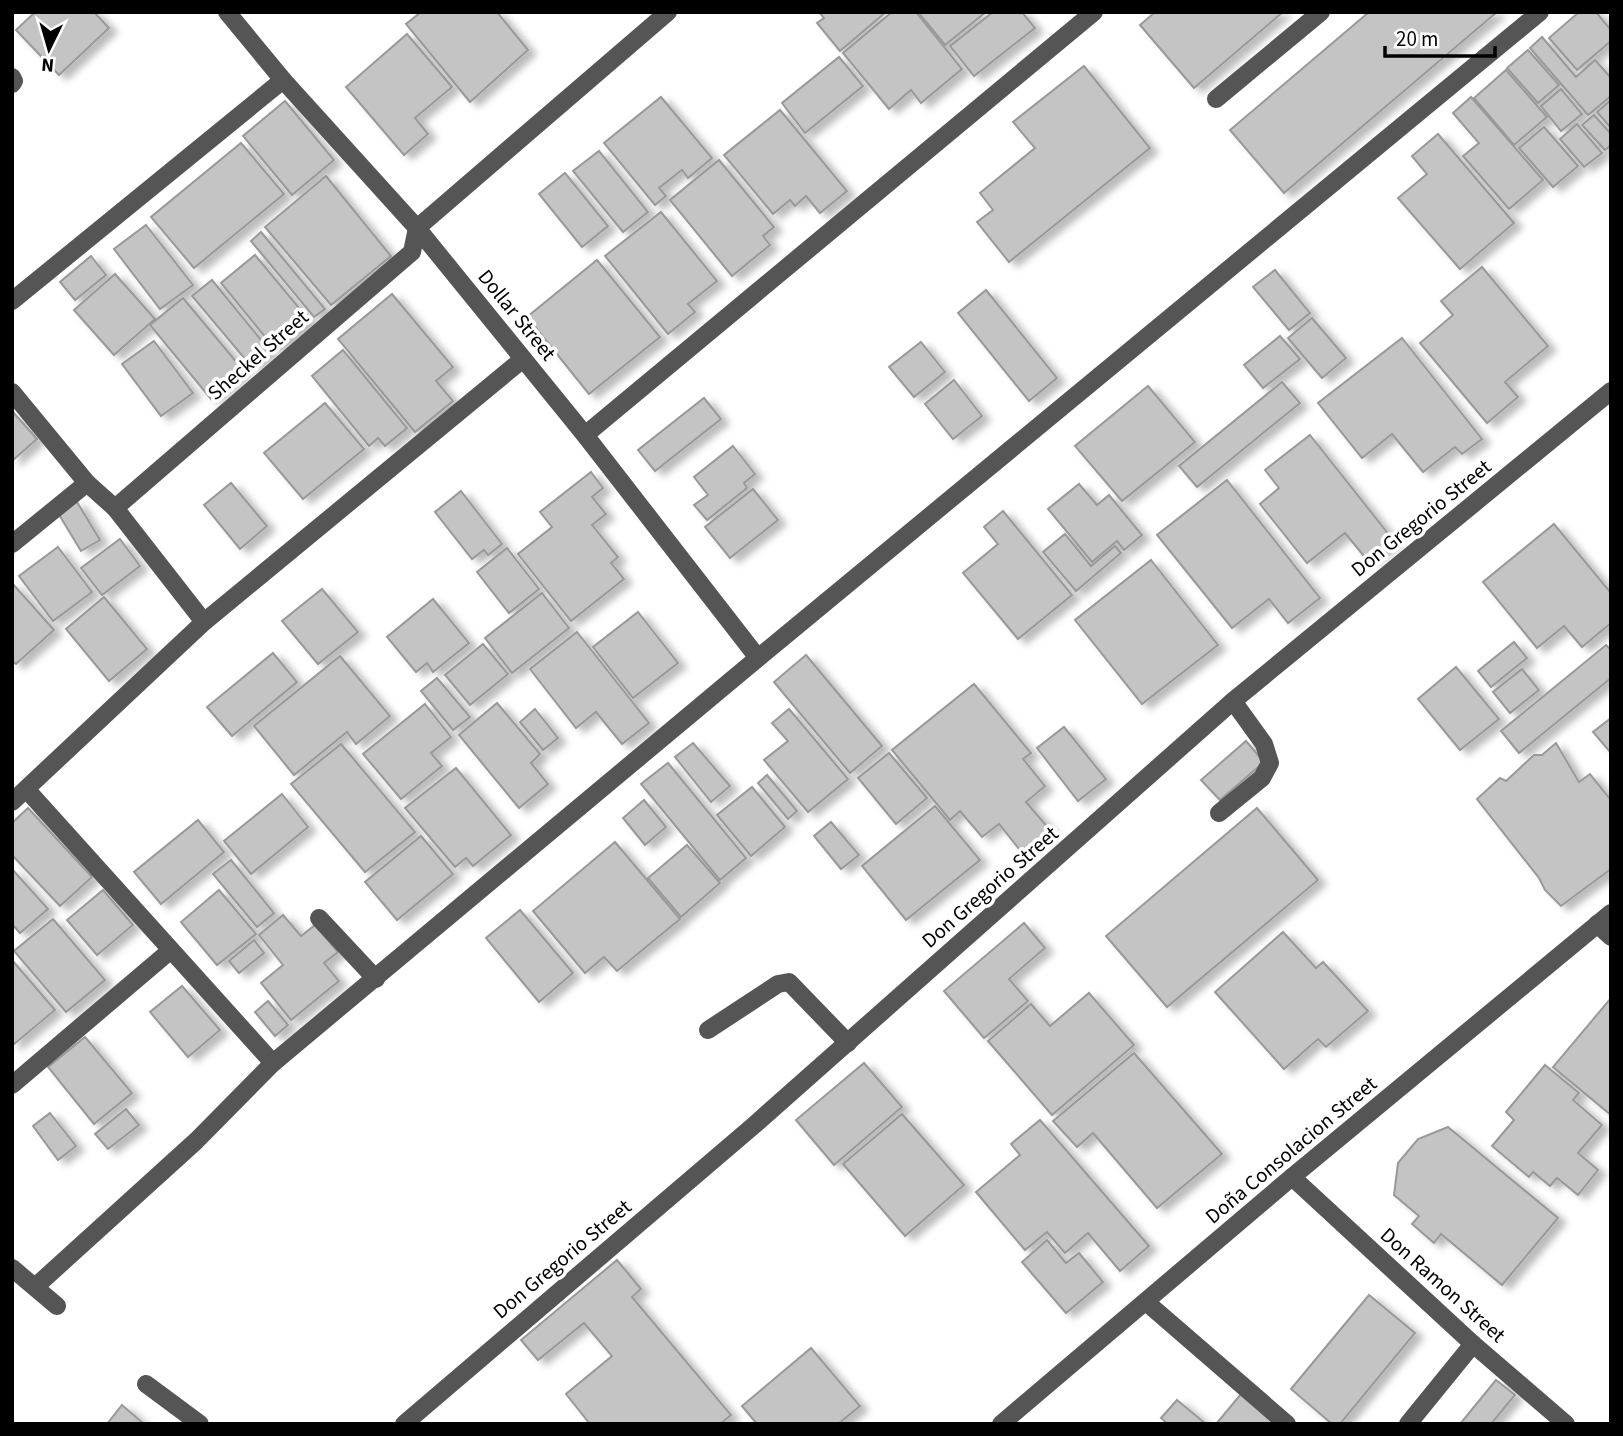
<svg xmlns="http://www.w3.org/2000/svg" width="1623" height="1436" font-family="'Source Sans 3',sans-serif">
	<style>
		.building { fill: #c4c4c4; stroke: #999; stroke-width: 2; filter: url(#shadow) }
		.lines { fill: none; stroke-linecap: round; stroke-linejoin: round }
		.minor { stroke: #555; stroke-width: 18 }
		.labels { text-anchor: middle; stroke-width: 7; stroke-linejoin: round; paint-order: stroke }
		.street-label { font-size: 21px; fill: #000; stroke: #fff }
	</style>
	<defs>
		<filter id="shadow"><feDropShadow dx="8" dy="4.5" stdDeviation="3.5" flood-color="#0004"/></filter>
	</defs>
	<rect width="100%" height="100%" fill="#fff"/>
	<g class="building">
		<path d="M35 12H94L109 28 59 75 16 30Z"/>
		<path d="M421 12H497L528 50 470 102 406 24Z"/>
		<path d="M819 12H886L840 51 817 23 824 18Z"/>
		<path d="M892 12H916L962 69 921 103 911 90 889 109 843 53Z"/>
		<path d="M918 12H986L945 45Z"/>
		<path d="M993 12H1022L1035 28 974 76 950 46Z"/>
		<path d="M1155 12H1283L1194 88 1140 25Z"/>
		<path d="M1369 12H1497L1284 193 1230 130Z"/>
		<path d="M1579 12H1596L1611 30V41L1577 70 1549 38Z"/>
		<path d="M407 34 452 87 415 118 428 134 404 155 346 87Z"/>
		<path d="M1542 37 1576 77 1595 60 1611 78V96L1588 115 1530 48Z"/>
		<path d="M1528 50 1559 85 1538 103 1507 68Z"/>
		<path d="M839 57 863 86 805 133 782 103Z"/>
		<path d="M1084 66 1150 148 1009 262 977 222 993 210 980 193 1035 148 1013 122Z"/>
		<path d="M1506 70 1547 117 1514 145 1474 98Z"/>
		<path d="M1561 89 1582 114 1561 131 1541 106Z"/>
		<path d="M661 97 712 158 688 178 682 170 659 188 666 196 655 205 604 143Z"/>
		<path d="M1471 97 1543 180 1509 209 1463 156 1479 143 1453 113Z"/>
		<path d="M1611 100V128L1597 112Z"/>
		<path d="M285 101 334 160 292 195 243 136Z"/>
		<path d="M780 110 847 191 820 213 806 196 795 206 790 200 773 214 724 155Z"/>
		<path d="M1594 115 1611 134V145L1605 150 1582 125Z"/>
		<path d="M1577 124 1602 153 1584 167 1560 139Z"/>
		<path d="M1544 127 1578 166 1553 187 1519 148Z"/>
		<path d="M1438 134 1514 223 1460 269 1398 198 1427 174 1412 156Z"/>
		<path d="M241 143 284 194 194 268 151 217Z"/>
		<path d="M599 151 648 212 623 232 573 171Z"/>
		<path d="M719 160 774 227 763 236 770 245 732 276 670 200Z"/>
		<path d="M565 173 608 226 582 247 539 194Z"/>
		<path d="M326 176 391 256 331 305 265 227Z"/>
		<path d="M661 212 717 281 688 304 695 312 668 334 605 256Z"/>
		<path d="M146 225 193 285 160 309 114 249Z"/>
		<path d="M261 232 325 309 314 317 251 241Z"/>
		<path d="M255 255 310 321 275 349 221 283Z"/>
		<path d="M91 256 106 275 75 300 60 282Z"/>
		<path d="M597 260 660 337 589 394 527 317Z"/>
		<path d="M1482 267 1548 346 1505 382 1518 397 1487 423 1420 343 1453 315 1441 301Z"/>
		<path d="M1275 270 1310 313 1289 330 1253 287Z"/>
		<path d="M115 274 155 319 114 355 74 310Z"/>
		<path d="M212 280 270 351 251 366 192 296Z"/>
		<path d="M986 290 1057 378 1029 401 958 313Z"/>
		<path d="M392 294 453 367 436 381 453 401 415 432 338 339Z"/>
		<path d="M183 298 244 371 211 399 150 325Z"/>
		<path d="M1312 318 1346 358 1322 378 1288 338Z"/>
		<path d="M1280 336 1300 359 1263 388 1244 365Z"/>
		<path d="M1402 338 1482 439 1462 454 1455 447 1423 472 1392 434 1362 458 1318 403Z"/>
		<path d="M154 341 193 393 161 416 122 364Z"/>
		<path d="M921 342 945 372 914 397 889 367Z"/>
		<path d="M343 350 407 428 385 446 378 438 369 446 312 376Z"/>
		<path d="M954 380 982 416 953 439 925 404Z"/>
		<path d="M1282 382 1300 403 1197 487 1179 466Z"/>
		<path d="M1148 386 1195 442 1122 501 1075 446Z"/>
		<path d="M704 398 721 419 655 471 638 450Z"/>
		<path d="M325 403 364 449 303 499 264 453Z"/>
		<path d="M12 411 37 439 12 461Z"/>
		<path d="M1310 435 1394 541 1368 561 1345 533 1307 563 1260 504 1279 488 1265 470Z"/>
		<path d="M733 446 755 474 744 483 747 488 707 520 694 505 708 495 694 477Z"/>
		<path d="M591 472 603 488 592 497 606 514 592 525 618 557 611 563 624 579 571 621 518 554 552 527 540 512Z"/>
		<path d="M1227 480 1320 598 1288 623 1269 599 1232 628 1157 535Z"/>
		<path d="M231 483 267 526 240 549 204 505Z"/>
		<path d="M1079 484 1097 505 1109 495 1142 535 1124 550 1117 541 1092 562 1048 509Z"/>
		<path d="M753 489 778 520 730 558 705 527Z"/>
		<path d="M461 491 502 544 488 555 484 550 472 559 435 512Z"/>
		<path d="M77 502 100 540 81 551 58 513Z"/>
		<path d="M1003 511 1072 595 1018 639 963 573 998 544 984 527Z"/>
		<path d="M1554 524 1611 593V623L1582 647 1564 626 1537 648 1483 582Z"/>
		<path d="M1065 534 1091 566 1115 546 1121 553 1076 591 1043 552Z"/>
		<path d="M120 539 140 566 102 595 81 568Z"/>
		<path d="M58 547 92 592 53 621 19 576Z"/>
		<path d="M507 548 539 589 509 613 477 572Z"/>
		<path d="M1151 560 1218 645 1142 704 1075 620Z"/>
		<path d="M12 583 54 630 16 664 12 661Z"/>
		<path d="M322 589 358 632 318 664 282 621Z"/>
		<path d="M542 593 569 628 512 673 485 638Z"/>
		<path d="M104 597 147 649 109 681 66 629Z"/>
		<path d="M433 599 469 643 433 672 427 663 416 672 387 637Z"/>
		<path d="M638 612 678 663 633 698 593 647Z"/>
		<path d="M577 632 649 723 622 744 596 712 576 728 530 669Z"/>
		<path d="M1514 642 1527 658 1491 687 1478 671Z"/>
		<path d="M483 644 508 674 470 705 445 675Z"/>
		<path d="M1606 645 1611 650V678L1519 753 1501 731Z"/>
		<path d="M273 653 297 682 232 736 207 707Z"/>
		<path d="M806 655 882 746 850 773 774 682Z"/>
		<path d="M340 656 390 716 356 744 347 732 294 775 254 726Z"/>
		<path d="M1456 667 1499 719 1460 750 1418 699Z"/>
		<path d="M1522 669 1539 690 1510 713 1493 692Z"/>
		<path d="M437 678 470 717 453 730 421 691Z"/>
		<path d="M974 684 1031 753 1023 759 1045 786 1026 802 1051 831 1023 854 999 824 982 837 960 811 950 820 892 750Z"/>
		<path d="M497 703 540 754 531 763 548 784 519 808 459 735Z"/>
		<path d="M425 704 451 737 431 753 442 766 401 799 363 754Z"/>
		<path d="M535 709 558 738 543 750 520 722Z"/>
		<path d="M789 709 848 779 808 812 764 760 788 741 772 723Z"/>
		<path d="M1611 718V753L1593 732Z"/>
		<path d="M1064 727 1106 779 1078 801 1037 748Z"/>
		<path d="M1246 741 1264 762 1220 800 1201 780Z"/>
		<path d="M693 743 730 786 711 802 675 757Z"/>
		<path d="M1556 743 1579 782 1590 774 1611 800V869L1561 906 1545 890 1539 878 1477 799 1500 778 1506 781 1534 755H1542Z"/>
		<path d="M341 744 415 832 365 872 291 784Z"/>
		<path d="M889 753 927 798 896 824 858 778Z"/>
		<path d="M668 763 746 858 720 880 641 784Z"/>
		<path d="M456 768 511 835 473 866 466 858 455 867 405 808Z"/>
		<path d="M767 775 797 811 788 819 758 783Z"/>
		<path d="M752 787 785 827 751 856 717 815Z"/>
		<path d="M282 794 308 827 251 874 224 841Z"/>
		<path d="M644 800 666 827 645 845 623 818Z"/>
		<path d="M935 806 980 860 906 920 862 866Z"/>
		<path d="M28 808 92 877 60 906 12 855V823Z"/>
		<path d="M1257 808 1318 880 1167 1007 1106 936Z"/>
		<path d="M198 820 224 852 161 904 134 872Z"/>
		<path d="M831 822 859 855 841 869 814 836Z"/>
		<path d="M421 836 453 874 397 920 365 882Z"/>
		<path d="M615 842 680 919 617 971 604 957 585 973 533 911Z"/>
		<path d="M687 845 720 883 681 917 648 878Z"/>
		<path d="M231 860 274 913 257 927 213 874Z"/>
		<path d="M12 869 48 909 20 933 12 924Z"/>
		<path d="M103 890 133 925 97 955 67 920Z"/>
		<path d="M219 890 256 934 217 965 181 922Z"/>
		<path d="M520 910 573 973 539 1002 486 938Z"/>
		<path d="M283 915 301 936 315 925 338 952 324 963 339 981 291 1020 261 983 283 965 259 935Z"/>
		<path d="M53 919 105 980 66 1012 14 951Z"/>
		<path d="M1024 923 1045 948 1009 979 1028 1001 984 1038 944 991Z"/>
		<path d="M1283 932 1316 968 1323 962 1368 1011 1326 1047 1318 1039 1284 1069 1215 992Z"/>
		<path d="M254 940 264 953 239 973 229 961Z"/>
		<path d="M12 960 55 1010 13 1045 12 1044Z"/>
		<path d="M182 986 220 1030 188 1057 150 1012Z"/>
		<path d="M1089 993 1134 1045 1052 1115 988 1041 1031 1004 1050 1026Z"/>
		<path d="M1611 998V1115L1553 1067Z"/>
		<path d="M268 1001 288 1025 275 1036 255 1012Z"/>
		<path d="M85 1037 132 1093 94 1124 48 1067Z"/>
		<path d="M1134 1053 1222 1154 1157 1208 1093 1133 1077 1147 1053 1121Z"/>
		<path d="M864 1063 902 1107 834 1165 796 1120Z"/>
		<path d="M1545 1065 1579 1093 1573 1100 1602 1125 1578 1153 1598 1170 1578 1195 1557 1178 1550 1186 1533 1172 1529 1177 1492 1146 1514 1120 1506 1112Z"/>
		<path d="M126 1109 139 1125 108 1149 95 1134Z"/>
		<path d="M50 1113 76 1146 58 1160 33 1126Z"/>
		<path d="M902 1114 964 1185 905 1236 843 1164Z"/>
		<path d="M1040 1120 1149 1246 1120 1271 1088 1233 1065 1253 1047 1232 1025 1250 976 1192 1020 1155 1011 1144Z"/>
		<path d="M1448 1127 1558 1218 1502 1285 1441 1234 1434 1243 1412 1224 1419 1216 1394 1195 1398 1163 1418 1139Z"/>
		<path d="M1047 1240 1066 1263 1079 1253 1103 1282 1066 1313 1022 1262Z"/>
		<path d="M617 1260 641 1289 632 1297 731 1415 720 1424H590L566 1394 612 1356 584 1323 538 1360 521 1340Z"/>
		<path d="M1369 1295 1415 1333 1340 1424H1332L1291 1389Z"/>
		<path d="M811 1348 860 1406 838 1424H757L742 1406Z"/>
		<path d="M1496 1380 1515 1395 1491 1424H1460Z"/>
		<path d="M1241 1394 1277 1424H1216Z"/>
		<path d="M1177 1400 1206 1424H1168L1161 1418Z"/>
		<path d="M122 1405 144 1424H107Z"/>
	</g>
	<g class="lines">
		<g class="minor">
			<path d="M227 12 283 80 417 228 585 435 758 658"/>
			<path d="M12 77 14 81 12 84"/>
			<path d="M1216 99 1321 12"/>
			<path d="M12 301 283 80"/>
			<path d="M12 392 87 483 115 508 204 622"/>
			<path d="M585 435 1094 12"/>
			<path d="M115 508 412 252 417 228 668 12"/>
			<path d="M12 544 87 483"/>
			<path d="M27 790 273 1063"/>
			<path d="M12 802 204 622 523 359"/>
			<path d="M1219 813 1262 778 1270 763 1264 744 1233 701"/>
			<path d="M319 918 376 979"/>
			<path d="M1597 924 1611 937"/>
			<path d="M708 1030 778 984 789 982 848 1043"/>
			<path d="M12 1085 171 950"/>
			<path d="M1292 1177 1473 1344 1566 1424"/>
			<path d="M12 1268 57 1306"/>
			<path d="M35 1287 196 1141 273 1063 758 658 1540 12"/>
			<path d="M1146 1302 1287 1424"/>
			<path d="M146 1384 200 1424"/>
			<path d="M404 1424 752 1127 1233 701 1611 391"/>
			<path d="M1001 1424 1292 1177 1611 913"/>
			<path d="M1408 1424 1473 1344"/>
		</g>
	</g>
	<g class="labels">
		<g class="street-label">
			<text transform="translate(517 315) rotate(51)" y="7">Dollar Street</text>
			<text transform="translate(258 355) rotate(-41)" y="7">Sheckel Street</text>
			<text transform="translate(1421 518) rotate(-39)" y="7">Don Gregorio Street</text>
			<text transform="translate(990 887) rotate(-41)" y="7">Don Gregorio Street</text>
			<text transform="translate(1291 1150) rotate(-40)" y="7">Doña Consolacion Street</text>
			<text transform="translate(562 1259) rotate(-40)" y="7">Don Gregorio Street</text>
			<text transform="translate(1443 1285) rotate(42)" y="7">Don Ramon Street</text>
		</g>
	</g>
	<rect width="1623" height="1436" fill="none" stroke="#000000" stroke-width="28"/>
	<g transform="translate(49 49) rotate(185)" stroke="#ffffff" stroke-width="5" paint-order="stroke">
	<path d="M0-5L12 26L0 18L-12 26Z" fill="#000000"/>
	<text y="-10" font-size="19" font-weight="bold" text-anchor="middle" fill="#000000">N</text>
	</g>
	<path d="M1385 46v10h110v-10" fill="none" stroke="#000000" stroke-width="3.5"/>
	<text x="1396" y="46" font-size="21" fill="#000000" stroke="#ffffff" stroke-width="5" paint-order="stroke">20 m</text>
</svg>
